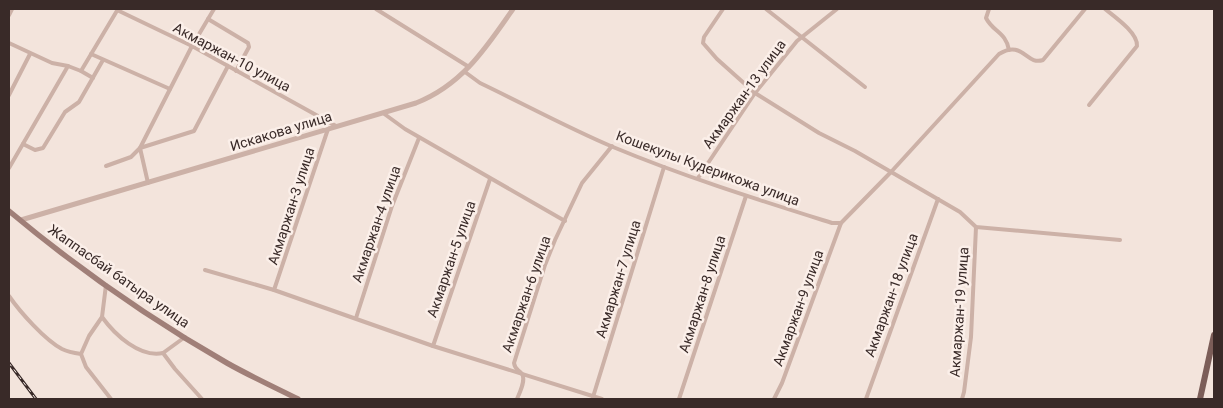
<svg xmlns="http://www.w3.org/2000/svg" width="1223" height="408" font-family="Roboto,sans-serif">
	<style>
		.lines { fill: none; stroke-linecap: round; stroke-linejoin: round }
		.minor { stroke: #ccb1a7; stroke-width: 4 }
		.tertiary { stroke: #ccb1a7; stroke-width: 5 }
		.secondary { stroke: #a07f78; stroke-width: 5.5 }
		.primary { stroke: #7b5d58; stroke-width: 6 }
		.rail-casing { stroke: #392a28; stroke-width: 3 }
		.rail { stroke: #fbefe9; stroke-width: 1; stroke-dasharray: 4; stroke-linecap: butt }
		.labels { text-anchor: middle; stroke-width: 5; stroke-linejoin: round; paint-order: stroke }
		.street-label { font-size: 14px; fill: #392a28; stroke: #fbefe9 }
	</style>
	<rect width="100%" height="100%" fill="#f3e4dc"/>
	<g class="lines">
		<g class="minor">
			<path d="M376 9 469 67"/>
			<path d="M723 9 704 37 703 43 717 59 755 93 819 133 855 151 960 212 976 227 1120 240"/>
			<path d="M766 9 865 87"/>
			<path d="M989 9 986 18C993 32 1006 32 1009 50"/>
			<path d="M117 10 192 46 336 126"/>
			<path d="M9 15 12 9"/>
			<path d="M208 19 248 43 249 47 236 71"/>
			<path d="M9 43 52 63 68 66"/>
			<path d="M91 54 170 89"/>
			<path d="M81 71 93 78"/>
			<path d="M465 72 480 83C524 104 568 128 613 147 685 177 759 200 832 223H841"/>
			<path d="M9 95 30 54"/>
			<path d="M1089 105 1137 46C1138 33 1115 17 1105 9"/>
			<path d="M383 113 405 129 565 221"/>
			<path d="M23 144 35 150 43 148 65 112 79 102 103 60"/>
			<path d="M106 166 131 157 140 148 194 131 228 66"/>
			<path d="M9 168 68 66 81 71 118 9"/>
			<path d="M698 178 755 93 797 41 837 9"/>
			<path d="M148 183 140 148 192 46 214 9"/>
			<path d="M205 270 274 290 433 346 602 399"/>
			<path d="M274 290 328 129"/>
			<path d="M9 296C20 312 45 340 62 349 68 352 74 353 81 354L86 367 111 399"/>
			<path d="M102 317C115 335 140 358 163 353L175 369 202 399"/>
			<path d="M356 318 392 206 419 138"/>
			<path d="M433 346 490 179"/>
			<path d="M163 353 185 337"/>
			<path d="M81 354 89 336 102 317 106 285"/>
			<path d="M593 397 664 167"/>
			<path d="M517 399C520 392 526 380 522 374 518 369 515 370 514 363L545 265 555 240 582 183 612 146"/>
			<path d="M679 399 746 196"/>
			<path d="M774 399 782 383 841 223 891 172 999 54C1023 39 1026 66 1043 60L1085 9"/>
			<path d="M866 399 938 199"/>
			<path d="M962 399 964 392 971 337 976 227"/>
		</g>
		<path class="tertiary" d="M21 220 416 103C462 85 486 48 513 9"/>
		<path class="secondary" d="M9 211C76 267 150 319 227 363 250 376 274 387 298 399"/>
		<path class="primary" d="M1200 399 1214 335"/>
		<g class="rail-casing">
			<path id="rail" d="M9 363 36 399"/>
		</g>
		<use href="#rail" class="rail"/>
	</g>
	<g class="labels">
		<g class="street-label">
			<text transform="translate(232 57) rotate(28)" y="5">Акмаржан-10 улица</text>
			<text transform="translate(744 94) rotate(-54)" y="5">Акмаржан-13 улица</text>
			<text transform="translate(281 131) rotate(-17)" y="5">Искакова улица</text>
			<text transform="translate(708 168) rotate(20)" y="5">Кошекулы Кудерикожа улица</text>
			<text transform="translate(291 206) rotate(-72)" y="5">Акмаржан-3 улица</text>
			<text transform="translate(376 224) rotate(-71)" y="5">Акмаржан-4 улица</text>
			<text transform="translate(451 259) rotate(-71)" y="5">Акмаржан-5 улица</text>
			<text transform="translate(119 276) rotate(35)" y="5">Жаппасбай батыра улица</text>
			<text transform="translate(618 279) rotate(-73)" y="5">Акмаржан-7 улица</text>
			<text transform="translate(526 294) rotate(-71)" y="5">Акмаржан-6 улица</text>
			<text transform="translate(702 294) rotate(-72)" y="5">Акмаржан-8 улица</text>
			<text transform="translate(891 295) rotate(-70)" y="5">Акмаржан-18 улица</text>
			<text transform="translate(798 308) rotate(-70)" y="5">Акмаржан-9 улица</text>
			<text transform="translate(959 312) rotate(-86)" y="5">Акмаржан-19 улица</text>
		</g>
	</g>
	<rect width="1223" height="408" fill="none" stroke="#392a28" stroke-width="20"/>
</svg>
